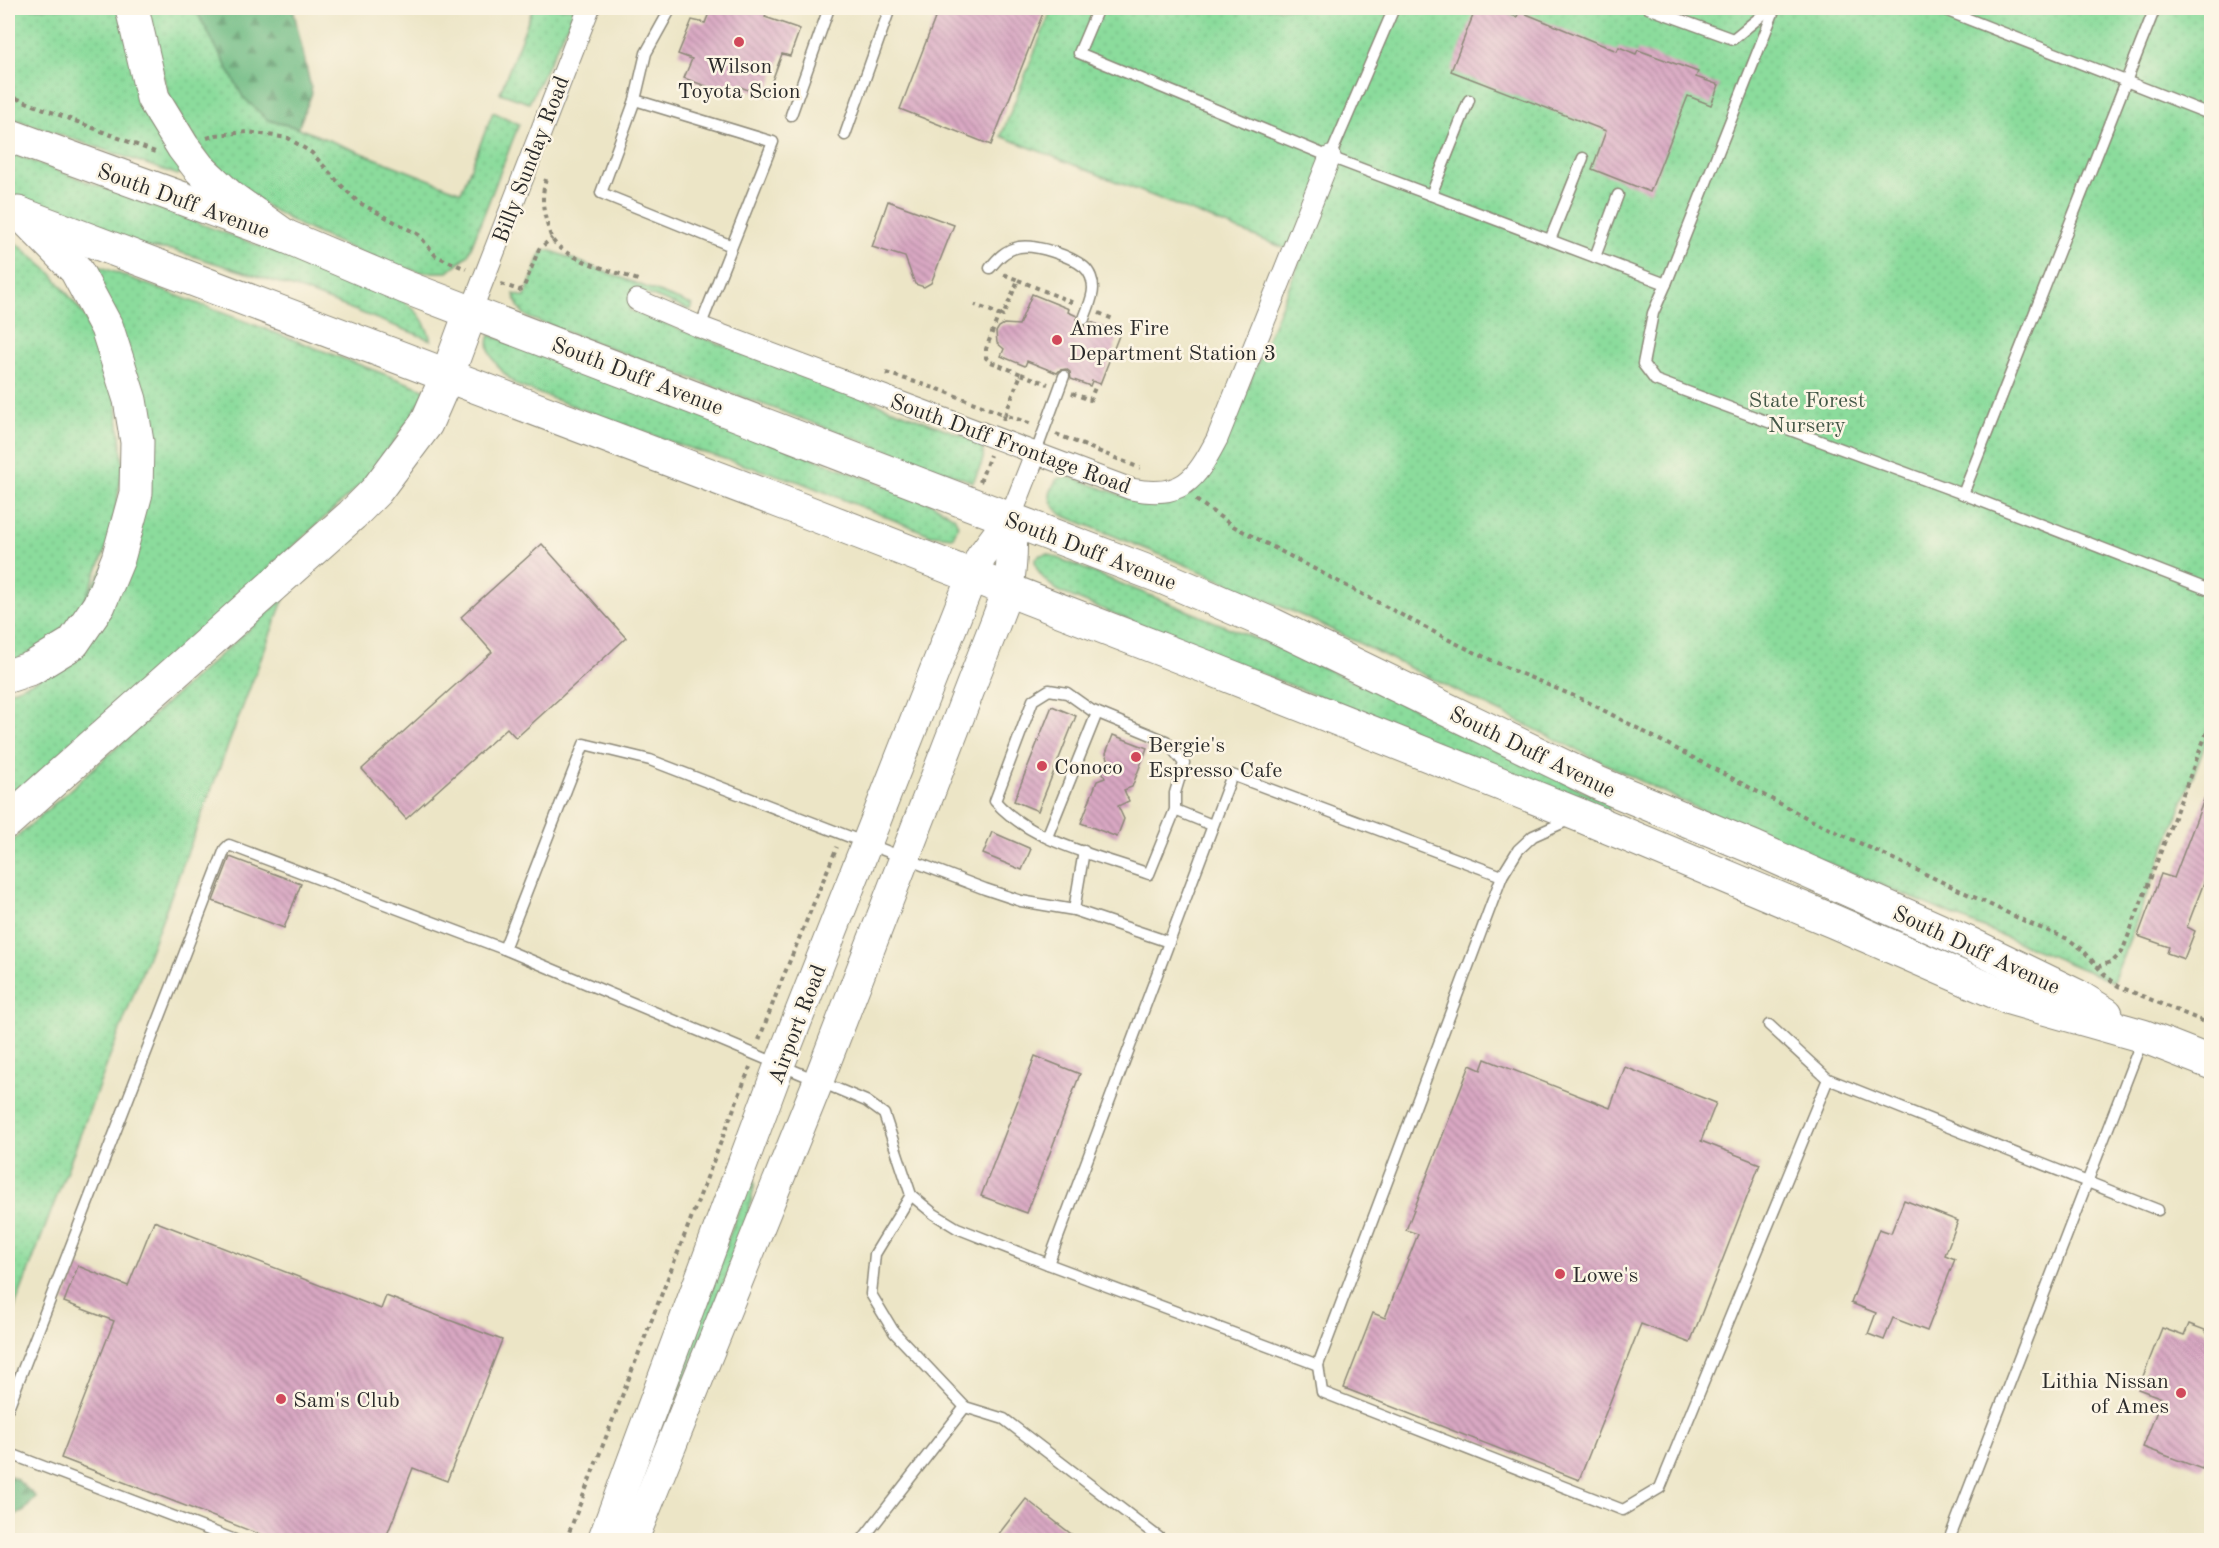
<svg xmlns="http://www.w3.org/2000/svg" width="2219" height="1548" font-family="'Old Standard TT',serif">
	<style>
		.green { fill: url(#green-dots); stroke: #5b8464; stroke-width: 1.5 }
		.forest { fill: url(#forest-firs); stroke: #4e7458; stroke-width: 1.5 }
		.building { fill: url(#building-back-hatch) }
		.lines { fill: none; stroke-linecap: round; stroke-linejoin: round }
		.service-casing { stroke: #8c8878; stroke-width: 13 }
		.minor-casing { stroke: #8c8878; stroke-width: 23 }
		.secondary-casing { stroke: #8c8878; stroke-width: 32 }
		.primary-casing { stroke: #8c8878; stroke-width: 35 }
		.motorway-casing { stroke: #8c8878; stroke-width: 35 }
		.path { stroke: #8c8878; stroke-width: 4; stroke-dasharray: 4.5 4.5; stroke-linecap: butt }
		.service { stroke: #fff; stroke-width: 10 }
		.minor { stroke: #fff; stroke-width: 21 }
		.secondary { stroke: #fff; stroke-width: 30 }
		.primary { stroke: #fff; stroke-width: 33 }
		.motorway { stroke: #fff; stroke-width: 33 }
		.poi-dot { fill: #d1495b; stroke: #fcf5e5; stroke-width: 2 }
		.labels { text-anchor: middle; stroke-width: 5; stroke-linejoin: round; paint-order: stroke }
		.poi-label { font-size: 22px; fill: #2b2b2b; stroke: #fcf5e5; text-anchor: start }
		.street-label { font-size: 22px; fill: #2b2b2b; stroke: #fcf5e5 }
		.park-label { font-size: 22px; fill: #435747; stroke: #fcf5e5 }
	</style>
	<defs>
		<pattern id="green-dots" width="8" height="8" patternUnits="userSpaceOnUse" patternTransform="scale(1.5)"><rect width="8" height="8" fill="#8bdc9c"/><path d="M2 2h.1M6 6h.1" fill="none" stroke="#78bd87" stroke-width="1.8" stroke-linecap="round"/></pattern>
		<pattern id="forest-firs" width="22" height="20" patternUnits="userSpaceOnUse" patternTransform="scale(1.5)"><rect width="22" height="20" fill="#70bc84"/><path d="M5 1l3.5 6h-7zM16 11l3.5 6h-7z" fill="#5c996c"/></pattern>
		<pattern id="building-back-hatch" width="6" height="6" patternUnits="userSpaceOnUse" patternTransform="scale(1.5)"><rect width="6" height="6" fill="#d9a8c3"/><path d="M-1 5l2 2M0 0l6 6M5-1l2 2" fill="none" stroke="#b0899f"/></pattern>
	</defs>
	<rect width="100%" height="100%" fill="#fcf5e5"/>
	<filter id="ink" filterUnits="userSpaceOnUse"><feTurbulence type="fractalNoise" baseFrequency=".0167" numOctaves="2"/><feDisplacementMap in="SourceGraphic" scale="12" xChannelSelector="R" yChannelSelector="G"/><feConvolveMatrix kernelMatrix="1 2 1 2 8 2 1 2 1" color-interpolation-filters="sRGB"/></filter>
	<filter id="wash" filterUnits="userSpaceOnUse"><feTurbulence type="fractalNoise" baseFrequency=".008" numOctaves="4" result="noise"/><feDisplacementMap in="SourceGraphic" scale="24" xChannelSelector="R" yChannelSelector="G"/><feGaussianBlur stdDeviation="1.35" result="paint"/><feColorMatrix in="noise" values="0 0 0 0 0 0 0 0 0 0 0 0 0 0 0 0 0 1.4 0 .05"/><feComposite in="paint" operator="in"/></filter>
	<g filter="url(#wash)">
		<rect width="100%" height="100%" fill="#ece5c6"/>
		<g class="green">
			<path d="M8 8H117L183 170 178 175 8 117Z"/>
			<path d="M144 8H197V12L243 96 268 120 298 128 461 192 493 112 519 124 468 255 448 272H421L386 264 301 226 268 207 234 182 206 155 171 103Z"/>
			<path d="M533 8H576L529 103 500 93Z"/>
			<path d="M1052 8H2211V729L2113 982 1692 806 1316 622 1191 567 1062 515C1048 502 1046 496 1057 479L1065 477 1076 479 1143 503 1163 504 1184 496 1226 440 1302 255 1001 136Z"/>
			<path d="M8 152 399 298C418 311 424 318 431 340L305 291 173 250 145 247 8 194Z"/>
			<path d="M8 239 20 246 51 273 84 315 115 389 123 465 111 537 81 609 52 640 8 665Z"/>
			<path d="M549 250 692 305 690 310 636 290 629 310 977 441C990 454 980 466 973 482L529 318C520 312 516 305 514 294L525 297 540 256 543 251Z"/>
			<path d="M86 265H96L426 390 418 406 374 472 158 671 8 805V692L38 680 148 492Z"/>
			<path d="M490 335 931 503 954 517 958 525 953 537 931 535 800 482 679 445 516 385C504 374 482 353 490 335Z"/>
			<path d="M1048 554 1274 646 1445 722 1610 804 1607 813 1060 592C1049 584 1036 575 1035 560L1040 555Z"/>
			<path d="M284 598 8 1325V845Z"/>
			<path d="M750 1180 755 1182 744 1235 663 1432 657 1430Z"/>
		</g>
		<g class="forest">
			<path d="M197 8H293L312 93 298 128 268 120 243 97 197 12Z"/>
			<path d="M8 1475 16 1479 36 1497 23 1512 8 1517Z"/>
		</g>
		<g id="blocks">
			<g class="building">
				<path d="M711 8H769L765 17 800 29 790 56 782 54 766 97 738 86 735 97 684 78 692 59 678 54 692 20 705 23Z"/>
				<path d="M939 8H1045L991 145 900 109Z"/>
				<path d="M1476 8H1493L1517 17 1519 11 1617 51 1619 47 1636 54 1638 50 1698 72 1696 77 1719 85 1711 105 1688 96 1650 192 1592 169 1606 131 1451 71Z"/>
				<path d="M888 201 954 225 931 283 924 287 915 284 905 257 872 247Z"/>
				<path d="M1032 294 1069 309 1068 312 1077 316V321L1081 326H1086L1091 322 1120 333 1100 384 1092 381 1090 386 1071 379 1070 372 1066 369 1060 370 1057 373 1027 361 1025 366 1001 356 1004 349 997 343 996 332 999 327 1004 324 1019 325Z"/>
				<path d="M542 544 626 638 516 738 507 728 406 819 362 769 492 652 461 617Z"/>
				<path d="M1052 706 1076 716 1038 811 1014 801Z"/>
				<path d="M1113 735 1147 748 1132 787 1124 790 1129 801 1118 806 1124 819 1117 837 1081 823 1097 781 1105 778 1101 768 1110 764 1106 753Z"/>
				<path d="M2210 784 2211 864 2187 927 2195 931 2184 959 2167 953 2169 947 2138 936 2161 874 2174 878Z"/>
				<path d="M992 832 1031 849 1022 870 983 854Z"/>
				<path d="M230 857 301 884 284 928 213 901Z"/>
				<path d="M1035 1056 1080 1074 1027 1213 981 1196Z"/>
				<path d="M1485 1059 1610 1108 1625 1067 1716 1103 1701 1141 1760 1164 1690 1343 1641 1324 1579 1480 1344 1388 1373 1313 1385 1318 1418 1234 1406 1230 1470 1065 1481 1070Z"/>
				<path d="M1904 1200 1958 1221 1945 1255 1955 1259 1927 1331 1893 1318 1884 1340 1868 1334 1876 1313 1851 1303 1879 1229 1891 1233Z"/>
				<path d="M154 1221 381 1309 386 1296 502 1340 447 1481 413 1468 385 1540H274L61 1458 114 1321 64 1302 78 1266 128 1286Z"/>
				<path d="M2189 1324 2205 1330 2208 1335 2211 1336V1445L2202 1469 2143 1447 2162 1398 2138 1389 2162 1328 2184 1336Z"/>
				<path d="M1026 1499 1079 1540H994Z"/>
			</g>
		</g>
	</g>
	<g filter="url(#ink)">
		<use href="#blocks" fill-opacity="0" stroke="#8c8878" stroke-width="1.5"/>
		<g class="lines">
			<g class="service-casing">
				<g id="service">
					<path d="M1098 8 1079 53 1330 157 1666 284 1775 8"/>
					<path d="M1648 8 1733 39 1771 8"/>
					<path d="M1940 8 2212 115"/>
					<path d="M635 100 646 53 671 8"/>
					<path d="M791 115 829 8"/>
					<path d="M845 135 890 8"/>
					<path d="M1330 157 1394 8"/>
					<path d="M1431 195 1469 100"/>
					<path d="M1550 240 1583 158"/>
					<path d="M1595 257 1618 195"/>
					<path d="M990 268C998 258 1005 250 1019 247 1036 244 1071 256 1084 267 1090 272 1093 281 1093 288 1093 299 1087 309 1084 319"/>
					<path d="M1666 284 1653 313 1643 364 1655 380 1963 494 2212 591"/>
					<path d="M700 327 773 142 635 100 601 193 732 246"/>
					<path d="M1036 452 1064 376"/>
					<path d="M1963 494 2155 8"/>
					<path d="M1175 810 1149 874C1099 856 1031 842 995 801L1033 700 1049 690 1067 693 1091 710 1166 741 1184 763 1175 793V810L1212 825"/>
					<path d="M1047 837 1097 713"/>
					<path d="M1074 910 1084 851"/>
					<path d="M504 949 584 744 650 760 985 889 1021 901 1074 910 1169 942"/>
					<path d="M1769 1025 1828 1079 2158 1210"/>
					<path d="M1048 1264 1232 775 1502 876"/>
					<path d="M1318 1365 1322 1392 1623 1510 1660 1488 1828 1079"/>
					<path d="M965 1407 1004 1419 1162 1540"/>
					<path d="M8 1408 225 849 229 845 504 949 866 1101 884 1114 911 1195 934 1214 957 1228 1048 1264 1318 1365 1502 876 1518 850 1533 836 1571 819"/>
					<path d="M8 1453 235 1540"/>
					<path d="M862 1540 965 1407 894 1332 871 1294 875 1254 911 1195"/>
					<path d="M1949 1540 2142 1040"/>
				</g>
			</g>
			<g class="minor-casing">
				<g id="minor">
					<path d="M637 300 700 327 1131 489C1182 499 1195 481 1217 439L1330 157"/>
					<path d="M471 311 589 8"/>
					<path d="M1010 518 1036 452"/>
				</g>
			</g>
			<g class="secondary-casing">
				<g id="secondary">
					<path d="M603 1540 779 1066 972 576 981 557 1010 518"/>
					<path d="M633 1540 818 1082 1008 590C1012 566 1014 543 1010 518"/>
				</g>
			</g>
			<g class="primary-casing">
				<g id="primary">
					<path d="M8 135 285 236 405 287 1164 578 1271 624 1600 784 1755 848 1970 944 2077 996 2106 1014"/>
					<path d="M18 213 789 505 1204 666 1579 815 1835 922 2009 998 2143 1036 2212 1063"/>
					<path d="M447 376 471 311"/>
				</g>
			</g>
			<g class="motorway-casing">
				<g id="motorway">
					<path d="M132 8 153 98 183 147 199 168 230 197 285 236"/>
					<path d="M8 676 32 668 73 643 99 605 118 559 136 493 137 442 130 400 107 328 76 270 21 214"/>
					<path d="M8 821 352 515 376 491 426 424 447 376"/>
				</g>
			</g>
			<g class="path">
				<path d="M8 95 155 152"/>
				<path d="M207 138 216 135 248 132 288 138 312 153 339 183 358 202 419 235 436 256 466 269"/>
				<path d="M546 179C542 193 542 206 546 220 548 227 550 236 554 242 570 261 614 271 638 280"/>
				<path d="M1018 280 1076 304"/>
				<path d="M501 284 519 290 523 289 539 249 552 238"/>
				<path d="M1099 313 1113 319"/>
				<path d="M999 314 1003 316 1018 280 1003 274"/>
				<path d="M886 373 941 390 1005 415 1021 374 991 362 986 358V349L999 314 975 305"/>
				<path d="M1021 374 1048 384"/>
				<path d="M1072 393 1090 400 1096 385"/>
				<path d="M1003 420 1005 415 1032 424"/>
				<path d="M1056 434 1140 468"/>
				<path d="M980 482 990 455"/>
				<path d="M1196 500 1233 526 1453 642 1512 670 1584 700 1811 820 2031 924 2068 939 2082 949 2103 973 2118 986 2212 1025"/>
				<path d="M2097 967 2113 961 2122 952 2212 719"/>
				<path d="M759 1040 779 987 837 847"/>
				<path d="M566 1540 750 1067"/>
			</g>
			<use href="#service" class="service"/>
			<use href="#minor" class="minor"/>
			<use href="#secondary" class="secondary"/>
			<use href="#primary" class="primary"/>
			<use href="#motorway" class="motorway"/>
		</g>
	</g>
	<g class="poi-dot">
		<circle cx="739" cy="42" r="6"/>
		<circle cx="1057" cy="340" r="6"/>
		<circle cx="1136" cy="757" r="6"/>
		<circle cx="1042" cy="766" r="6"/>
		<circle cx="1560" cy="1274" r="6"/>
		<circle cx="2181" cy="1393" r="6"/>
		<circle cx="281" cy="1399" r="6"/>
	</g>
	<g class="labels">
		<g class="poi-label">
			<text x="739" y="73" text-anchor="middle">Wilson<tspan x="739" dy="25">Toyota Scion</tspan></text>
			<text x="1069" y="335">Ames Fire<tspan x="1069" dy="25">Department Station 3</tspan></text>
			<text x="1148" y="752">Bergie's<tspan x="1148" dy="25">Espresso Cafe</tspan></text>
			<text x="1054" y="774">Conoco</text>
			<text x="1572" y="1282">Lowe's</text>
			<text x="2169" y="1388" text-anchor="end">Lithia Nissan<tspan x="2169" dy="25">of Ames</tspan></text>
			<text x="293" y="1407">Sam's Club</text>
		</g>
		<g class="street-label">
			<text transform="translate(530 159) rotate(-69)" y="8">Billy Sunday Road</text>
			<text transform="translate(184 200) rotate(20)" y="8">South Duff Avenue</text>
			<text transform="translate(638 375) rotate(21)" y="8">South Duff Avenue</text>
			<text transform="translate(1011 443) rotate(20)" y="8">South Duff Frontage Road</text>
			<text transform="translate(1091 550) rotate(21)" y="8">South Duff Avenue</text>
			<text transform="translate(1533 751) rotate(26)" y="8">South Duff Avenue</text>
			<text transform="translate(1977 949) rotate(25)" y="8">South Duff Avenue</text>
			<text transform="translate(796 1024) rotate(-69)" y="8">Airport Road</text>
		</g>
		<g class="park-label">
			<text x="1807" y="407">State Forest<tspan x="1807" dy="25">Nursery</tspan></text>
		</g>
	</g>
	<rect width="2219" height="1548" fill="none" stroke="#fcf5e5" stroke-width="30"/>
</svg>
